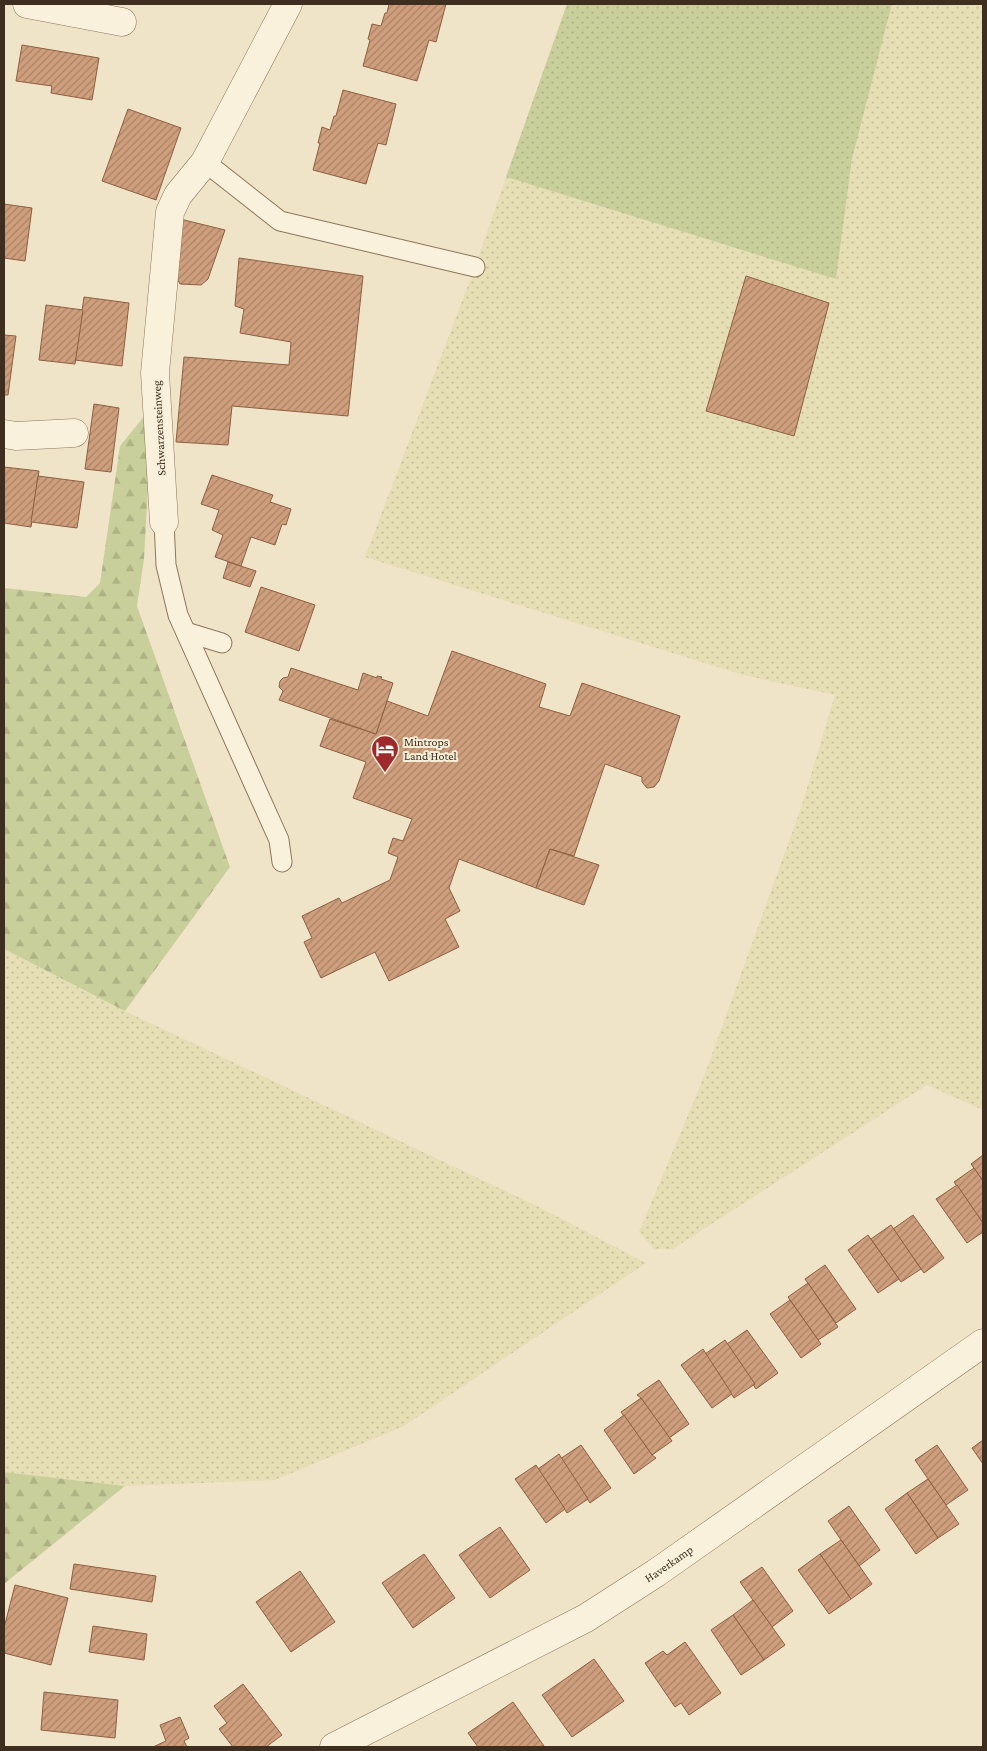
<svg xmlns="http://www.w3.org/2000/svg" width="987" height="1751" font-family="'Crimson Pro',serif">
	<style>
		.farmland { fill: url(#farmland-dots) }
		.grass { fill: url(#grass-dots) }
		.forest { fill: url(#forest-firs) }
		.building { fill: url(#building-hatch); stroke: #8d5f41 }
		.lines { fill: none; stroke-linecap: round; stroke-linejoin: round }
		.service-casing { stroke: #8d765c; stroke-width: 21 }
		.minor-casing { stroke: #8d765c; stroke-width: 29 }
		.service { stroke: #faf1dc; stroke-width: 19 }
		.minor { stroke: #faf1dc; stroke-width: 28 }
		.labels { text-anchor: middle; stroke-width: 4; stroke-linejoin: round; paint-order: stroke }
		.street-label { font-size: 12px; fill: #3d2e20; stroke: #f7eed8 }
		.poi-label { font-size: 12px; fill: #3d2e20; stroke: #f7eed8; text-anchor: start }
	</style>
	<defs>
		<pattern id="farmland-dots" width="8" height="8" patternUnits="userSpaceOnUse" patternTransform="scale(1.25)"><rect width="8" height="8" fill="#e6deb5"/><path d="M2 2h.1M6 6h.1" fill="none" stroke="#c6bf9b" stroke-width="1.8" stroke-linecap="round"/></pattern>
		<pattern id="grass-dots" width="8" height="8" patternUnits="userSpaceOnUse" patternTransform="scale(1.25)"><rect width="8" height="8" fill="#c9cf9b"/><path d="M2 2h.1M6 6h.1" fill="none" stroke="#aeb285" stroke-width="1.8" stroke-linecap="round"/></pattern>
		<pattern id="forest-firs" width="22" height="20" patternUnits="userSpaceOnUse" patternTransform="scale(1.25)"><rect width="22" height="20" fill="#c9cf9b"/><path d="M5 1l3.5 6h-7zM16 11l3.5 6h-7z" fill="#aeb285"/></pattern>
		<pattern id="building-hatch" width="6" height="6" patternUnits="userSpaceOnUse" patternTransform="scale(1.25)"><rect width="6" height="6" fill="#cf9f7d"/><path d="M-1 1l2-2M0 6l6-6M5 7l2-2" fill="none" stroke="#a98266"/></pattern>
	</defs>
	<rect width="100%" height="100%" fill="#f0e4c8"/>
	<g class="farmland">
		<path d="M892 4H983V1110L927 1085 673 1249H654L639 1232 703 1079 801 808 835 695 743 675 365 557 475 267 506 177 836 278 852 159Z"/>
		<path d="M4 949 125 1011 537 1206 646 1263 404 1426 275 1480 125 1486 4 1472Z"/>
	</g>
	<path class="grass" d="M567 4H892L852 159 836 279 506 177Z"/>
	<g class="forest">
		<path d="M146 414 150 449 144 559 137 606 230 867 125 1011 4 949V588L86 597 100 583 120 446Z"/>
		<path d="M4 1472 125 1486 4 1584Z"/>
	</g>
	<g class="building">
		<path d="M389 4H446L436 42 429 40 417 81 363 66 370 40 368 39 372 24 381 26 385 13H387Z"/>
		<path d="M22 45 99 58 92 100 51 93 52 86 16 81Z"/>
		<path d="M343 90 396 104 386 145 378 143 366 184 313 170 320 143H318L322 127 330 130 334 116H336Z"/>
		<path d="M128 109 181 128 156 200 102 181Z"/>
		<path d="M4 204 32 208 25 261 4 258Z"/>
		<path d="M180 219 225 230 208 279 201 285 180 284 173 271Z"/>
		<path d="M239 258 363 276 348 416 232 406 228 445 176 442 184 357 289 365 291 342 240 333 244 309 235 306Z"/>
		<path d="M746 276 829 303 794 436 706 411Z"/>
		<path d="M84 297 129 303 122 366 75 360Z"/>
		<path d="M46 305 83 310 75 364 39 360Z"/>
		<path d="M4 335 16 336 8 395H4Z"/>
		<path d="M94 404 119 408 111 472 85 469Z"/>
		<path d="M4 467 39 471 31 527 4 523Z"/>
		<path d="M212 475 273 495 270 502 291 509 286 525 282 524 275 545 251 537 241 566 215 557 223 535 212 530 219 510 201 504Z"/>
		<path d="M38 476 84 482 77 528 31 522Z"/>
		<path d="M228 562 256 571 250 587 223 578Z"/>
		<path d="M261 587 315 605 299 651 245 632Z"/>
		<path d="M452 651 546 684 539 707 570 716 582 683 680 716 659 781 654 787 647 788 642 782V777L605 764 574 856 550 849 536 888 459 859 449 888 460 911 445 919 459 947 389 981 375 952 321 978 304 942 312 938 302 916 339 898 342 903 390 880 398 857 388 853 393 838 403 841 412 819 353 798 366 762 320 746 330 719 376 734 387 701 428 716Z"/>
		<path d="M291 668 358 690 363 673 377 678V676L382 677 381 679 393 683 376 734 279 700 283 691 279 687 280 681 283 678 288 677Z"/>
		<path d="M550 849 599 865 584 905 536 888Z"/>
		<path d="M983 1155V1181L971 1164Z"/>
		<path d="M974 1168 983 1181V1223L954 1182Z"/>
		<path d="M957 1185 983 1223V1232L967 1243 936 1199Z"/>
		<path d="M913 1215 944 1258 924 1273 893 1229Z"/>
		<path d="M891 1225 921 1269 901 1282 871 1239Z"/>
		<path d="M868 1235 899 1279 878 1293 848 1250Z"/>
		<path d="M825 1265 856 1309 836 1323 805 1279Z"/>
		<path d="M808 1283 838 1327 818 1340 788 1297Z"/>
		<path d="M790 1300 821 1344 801 1358 770 1314Z"/>
		<path d="M747 1330 778 1373 756 1389 727 1344Z"/>
		<path d="M725 1340 755 1384 734 1398 705 1354Z"/>
		<path d="M703 1349 732 1394 712 1408 681 1365Z"/>
		<path d="M659 1380 689 1424 669 1438 641 1398 637 1395Z"/>
		<path d="M641 1398 672 1441 652 1455 621 1412Z"/>
		<path d="M624 1415 652 1455 656 1458 634 1474 604 1430Z"/>
		<path d="M983 1440V1464L972 1448Z"/>
		<path d="M581 1445 611 1488 590 1503 560 1459Z"/>
		<path d="M937 1445 968 1490 946 1505 915 1460Z"/>
		<path d="M559 1454 588 1499 567 1513 538 1469Z"/>
		<path d="M536 1465 565 1509 546 1523 515 1479Z"/>
		<path d="M928 1479 959 1524 938 1538 907 1493Z"/>
		<path d="M907 1493 938 1538 916 1554 885 1509Z"/>
		<path d="M849 1506 880 1550 859 1566 828 1521Z"/>
		<path d="M500 1527 530 1570 490 1598 459 1555Z"/>
		<path d="M841 1540 872 1584 851 1599 820 1554Z"/>
		<path d="M424 1554 455 1598 413 1628 382 1583Z"/>
		<path d="M820 1554 851 1599 829 1614 798 1570Z"/>
		<path d="M74 1564 156 1576 152 1602 70 1589Z"/>
		<path d="M762 1567 793 1611 772 1627 740 1582Z"/>
		<path d="M300 1571 335 1622 291 1652 256 1602Z"/>
		<path d="M15 1585 68 1598 51 1665 4 1653V1628Z"/>
		<path d="M753 1600 785 1645 764 1660 733 1615Z"/>
		<path d="M733 1615 764 1660 741 1675 711 1630Z"/>
		<path d="M93 1626 147 1634 144 1660 89 1652Z"/>
		<path d="M685 1642 721 1693 689 1715 681 1703 675 1707 645 1663 663 1651 667 1655Z"/>
		<path d="M594 1659 624 1701 572 1737 542 1695Z"/>
		<path d="M243 1684 282 1735 266 1747H233L219 1729 227 1723 214 1706Z"/>
		<path d="M44 1692 118 1700 115 1738 41 1730Z"/>
		<path d="M513 1702 544 1746 541 1747H478L468 1733Z"/>
		<path d="M180 1717 189 1738 184 1741 187 1747H153L166 1741 160 1725Z"/>
	</g>
	<g class="lines">
		<g class="service-casing">
			<g id="service">
				<path d="M205 162 280 221 475 267"/>
				<path d="M164 522 166 565 178 615 279 840 282 862"/>
				<path d="M186 632 222 643"/>
			</g>
		</g>
		<g class="minor-casing">
			<g id="minor">
				<path d="M27 4 122 22"/>
				<path d="M4 434 16 436 74 433"/>
				<path d="M164 522 155 373 170 212 178 195 205 162 288 4"/>
				<path id="s1" d="M334 1747 586 1618 656 1573 983 1343"/>
			</g>
		</g>
		<use href="#service" class="service"/>
		<use href="#minor" class="minor"/>
	</g>
	<defs>
		<g id="hotel-pin" transform="scale(1.4375)"><path d="M0 17L-7.5 6A9.5 9.5 0 1 1 7.5 6Z" fill="#9e2a2b" stroke="#f7eed8"/><path d="M-6-4.5h1.5V1H6V5H4.5V3h-9V5H-6ZM-4 0a1.8 1.8 0 1 1 3.6 0ZM.5 0V-2.5h3Q6-2.5 6 0Z" fill="#fff"/></g>
	</defs>
	<g fill-rule="evenodd">
		<use href="#hotel-pin" x="385" y="749"/>
	</g>
	<g class="labels">
		<g class="street-label">
			<text transform="translate(159 428) rotate(-93)" y="4">Schwarzensteinweg</text>
			<text dy="4" stroke="none"><textPath href="#s1" startOffset="382">Haverkamp</textPath></text>
		</g>
		<g class="poi-label">
			<text x="404" y="746">Mintrops<tspan x="404" dy="14">Land Hotel</tspan></text>
		</g>
	</g>
	<rect width="987" height="1751" fill="none" stroke="#3d2e20" stroke-width="10"/>
</svg>
